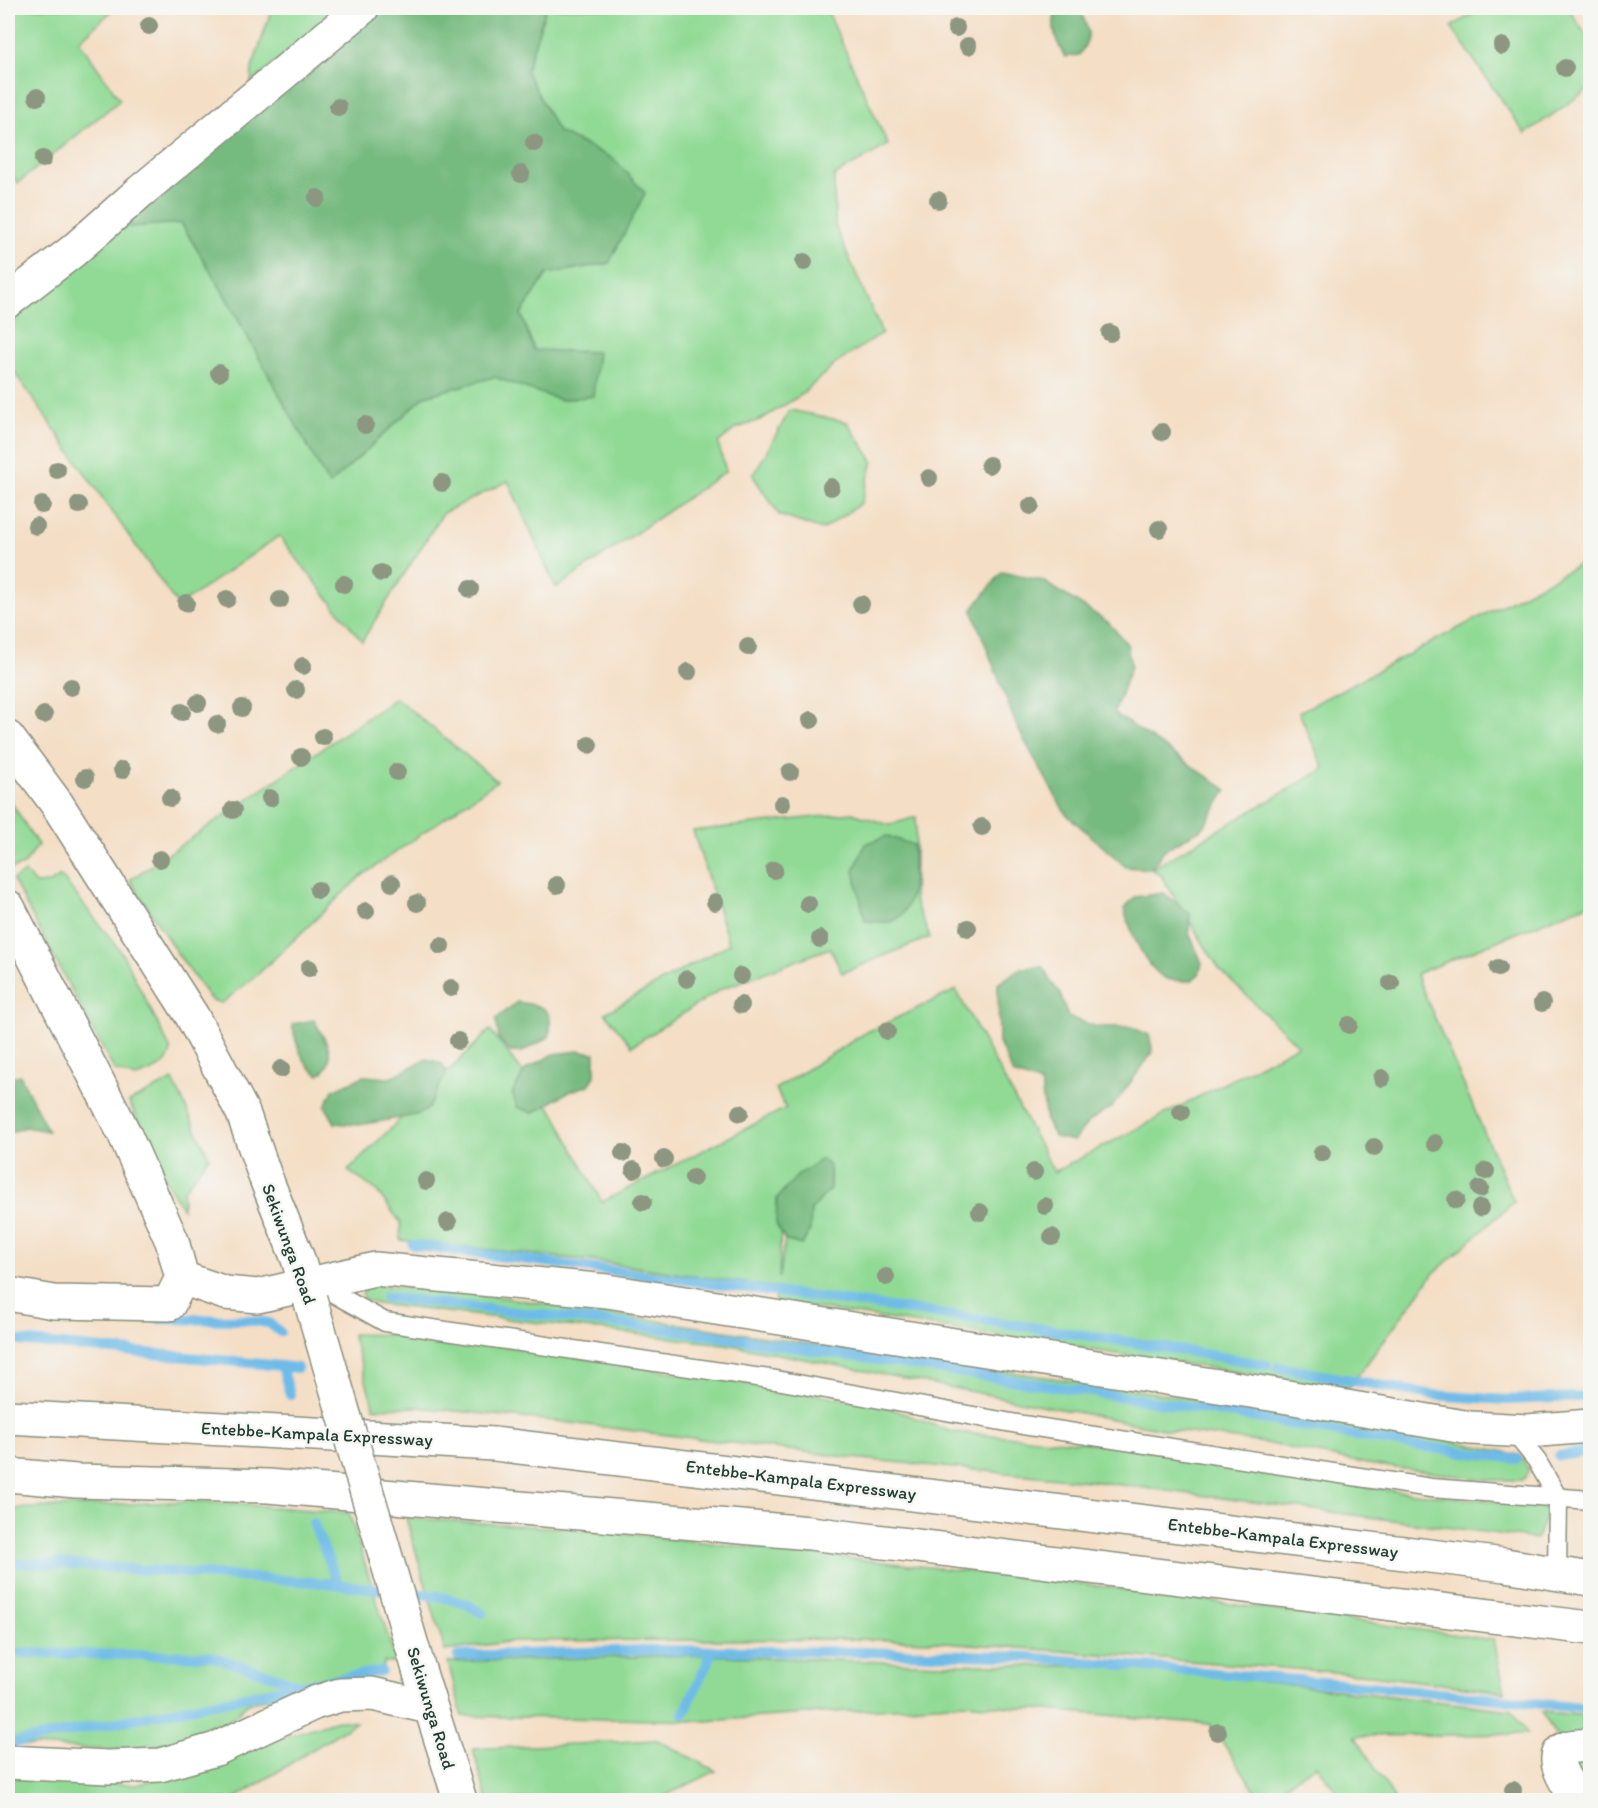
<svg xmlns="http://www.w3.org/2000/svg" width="1598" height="1808" font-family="Itim,sans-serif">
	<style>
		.green { fill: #91da95; stroke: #588c64; stroke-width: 1.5; fill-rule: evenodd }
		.forest { fill: #74ba7e; stroke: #4a7c59; stroke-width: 1.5 }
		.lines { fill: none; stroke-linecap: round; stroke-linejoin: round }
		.stream { stroke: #6ebbe8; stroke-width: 10 }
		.service-casing { stroke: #8a8e7c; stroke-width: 21 }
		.minor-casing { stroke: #8a8e7c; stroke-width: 36 }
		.secondary-casing { stroke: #8a8e7c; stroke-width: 36 }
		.motorway-casing { stroke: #8a8e7c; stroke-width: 36 }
		.service { stroke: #fff; stroke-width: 18 }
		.minor { stroke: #fff; stroke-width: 33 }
		.secondary { stroke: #fff; stroke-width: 33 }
		.motorway { stroke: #fff; stroke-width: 33 }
		.secondary-bridge-casing { stroke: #8a8e7c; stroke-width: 36; stroke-linecap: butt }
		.secondary-bridge { stroke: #fff; stroke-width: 33 }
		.tree { fill: #8c9680 }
		.labels { text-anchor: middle; stroke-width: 5; stroke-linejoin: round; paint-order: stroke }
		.street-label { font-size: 18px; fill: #1f3d34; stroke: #f6f6f2 }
	</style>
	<rect width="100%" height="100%" fill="#f6f6f2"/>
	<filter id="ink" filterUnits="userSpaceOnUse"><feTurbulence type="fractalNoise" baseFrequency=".0167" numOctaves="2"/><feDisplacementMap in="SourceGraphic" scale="12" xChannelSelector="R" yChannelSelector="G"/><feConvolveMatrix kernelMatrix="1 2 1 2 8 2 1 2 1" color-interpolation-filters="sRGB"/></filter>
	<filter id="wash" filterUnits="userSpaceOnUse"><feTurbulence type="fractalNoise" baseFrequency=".008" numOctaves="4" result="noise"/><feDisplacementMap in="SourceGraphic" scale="24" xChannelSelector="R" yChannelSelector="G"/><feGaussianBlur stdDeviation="1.35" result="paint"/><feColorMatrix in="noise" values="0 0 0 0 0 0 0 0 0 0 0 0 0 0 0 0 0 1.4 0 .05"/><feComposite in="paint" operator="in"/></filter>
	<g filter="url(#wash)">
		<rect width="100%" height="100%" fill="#f4dec5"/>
		<g class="green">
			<path d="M8 8H115L79 41 120 100 18 183 8 170Z"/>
			<path d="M272 8H344L251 83 252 68Z"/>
			<path d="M546 8H826L888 145 834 176 835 226 882 333 834 365 801 395 762 419 735 429 718 443 726 471 556 588 508 481 443 513 362 641 279 536 178 606 8 363V316L113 228 181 223 223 292 329 484 425 396 494 377 560 400 534 350 521 314 547 274 609 263 614 159 558 132 526 71Z"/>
			<path d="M1482 8H1568L1590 41V88L1525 134 1451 27Z"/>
			<path d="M790 410 847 422 873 461 861 503 822 530 779 515 753 476Z"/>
			<path d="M1590 559V903L1416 974 1514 1202 1433 1274 1348 1389 775 1302 778 1288 593 1261 400 1240 401 1223 376 1190 348 1171 490 1030 554 1113 602 1202 786 1108 775 1089 867 1032 956 990 1054 1172 1298 1045 1220 970 1160 874 1151 869 1324 769 1299 712ZM821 1159 830 1167V1188L811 1210 810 1230 802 1245 785 1240 779 1278 782 1192Z"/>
			<path d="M396 698 497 781 359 878 258 974 222 1003 211 1000 177 953 130 880Z"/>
			<path d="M8 797 38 845 24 865 10 869 8 864Z"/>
			<path d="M852 813 889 825 916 817 914 900 930 937 842 973 830 948 721 989 632 1046 605 1013 729 944 693 831Z"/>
			<path d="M25 872 35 884 50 883 61 876 122 953 171 1050C169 1068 149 1071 135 1078L114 1070 13 880Z"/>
			<path d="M173 1080 209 1157 183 1191V1209L164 1178 129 1102Z"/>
			<path d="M369 1285 467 1292 831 1347 1130 1389 1428 1436 1520 1455 1528 1469 1527 1475 1522 1480H1490L1367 1464 1265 1443 1168 1430 732 1345 377 1304 365 1300 362 1293Z"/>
			<path d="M352 1334 395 1335 504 1346 879 1404 952 1432 1117 1445 1394 1491 1543 1506 1546 1514 1537 1539 1099 1482 862 1459 554 1421 417 1407 374 1408Z"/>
			<path d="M195 1501 349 1513 396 1662H384L381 1671 248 1703 213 1736 117 1750 8 1745V1509Z"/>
			<path d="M406 1518 592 1530 1091 1585 1494 1640 1505 1692 1371 1675 932 1641 851 1639 514 1641 445 1651Z"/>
			<path d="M695 1655 942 1664 1134 1667 1512 1710 1527 1734 1355 1736 1395 1800H1344L1316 1765 1262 1800 1210 1724 964 1703 705 1721 462 1716 448 1662Z"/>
			<path d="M1542 1712 1590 1716V1795Z"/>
			<path d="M337 1720 356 1722 233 1800H8V1779L20 1777 137 1785Z"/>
			<path d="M657 1740 716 1771 656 1800H487L473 1749Z"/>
		</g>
		<g class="forest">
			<path d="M383 8H546L526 71 558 132 614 159 645 193 609 263 547 274 521 314 534 350 598 352 593 396 560 400 494 377 425 396 329 485 223 292 181 223 113 228Z"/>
			<path d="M1057 8H1079C1088 29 1094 34 1079 55L1065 57C1055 40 1050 26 1057 8Z"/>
			<path d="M1002 572 1043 581 1108 622 1127 644 1131 666 1114 713 1227 790 1203 828 1164 850 1151 869 1126 867 1065 813 1017 727 972 610Z"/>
			<path d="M887 836 913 845C913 868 918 914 889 922 882 923 872 921 865 921L854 871 865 844Z"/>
			<path d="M1164 893 1190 914 1189 933 1202 963 1199 974 1191 981C1184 981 1174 981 1167 979 1144 968 1131 931 1124 909L1135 897Z"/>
			<path d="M1044 967 1049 979 1060 993 1068 1017 1097 1027H1131L1149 1035 1153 1052 1112 1107 1089 1121 1074 1141 1055 1137 1046 1122 1041 1084 1013 1074 999 1043 998 984 1021 968Z"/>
			<path d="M517 1002C542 1006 555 1007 549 1037L522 1052H510L499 1039 496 1019Z"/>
			<path d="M314 1020C324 1039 341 1058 319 1075 301 1064 296 1043 292 1024Z"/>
			<path d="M579 1051 595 1053V1076L589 1085 568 1092 533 1113 517 1107 512 1093 526 1069 554 1054Z"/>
			<path d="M426 1059 441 1063 447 1072 427 1110 416 1115 359 1125 335 1123 325 1106 333 1090 364 1076 390 1078Z"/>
			<path d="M20 1075 48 1131 25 1127 9 1133 8 1137V1078Z"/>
			<path d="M822 1159 830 1167V1189L811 1210 810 1230 802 1245 785 1240 776 1224 777 1198 798 1175Z"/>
		</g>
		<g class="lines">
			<g class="stream">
				<path d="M413 1245C698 1283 984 1315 1267 1365"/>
				<path d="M385 1297 691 1332 1211 1410 1396 1443 1517 1459"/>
				<path d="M159 1319 247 1320 269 1323 280 1332"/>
				<path d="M8 1340 282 1366 290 1395"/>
				<path d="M282 1366 297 1368"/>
				<path d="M1278 1367 1433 1395 1507 1400 1579 1397 1590 1394"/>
				<path d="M1559 1456 1590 1451"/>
				<path d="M313 1523 339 1585"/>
				<path d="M8 1563 62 1564 325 1583 438 1596 466 1604 482 1613"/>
				<path d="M8 1653 210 1656 271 1675 299 1686"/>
				<path d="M458 1656 646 1650 867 1652 1028 1657 1403 1689 1590 1709"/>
				<path d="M684 1714 713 1650"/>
				<path d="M8 1744 299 1686 381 1671"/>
			</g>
		</g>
	</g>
	<g filter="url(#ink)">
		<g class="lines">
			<g class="service-casing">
				<g id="service">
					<path d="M317 1284 385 1322 776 1380 1023 1425 1431 1488 1590 1500"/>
					<path d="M1513 1431 1537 1461 1558 1498 1557 1575"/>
				</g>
			</g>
			<g class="minor-casing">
				<g id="minor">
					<path d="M8 301 73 251 141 191 362 8"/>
					<path d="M8 907 124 1133 172 1241 182 1278 169 1304 54 1302 8 1294"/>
					<path d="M182 1278 225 1293 258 1296 375 1269 607 1291 1270 1394 1470 1428 1528 1431 1590 1426"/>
					<path d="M8 1762 108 1767 160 1765 216 1749 314 1703 340 1695 372 1694 429 1707"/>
					<path d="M1577 1800C1561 1773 1538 1743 1590 1746"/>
				</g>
			</g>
			<g class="secondary-casing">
				<g id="secondary">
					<path d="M8 738 57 804 192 1016 243 1113 265 1176 298 1259 310 1299"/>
					<path d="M420 1673 460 1800"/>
				</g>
			</g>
			<g class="motorway-casing">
				<g id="motorway">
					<path d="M8 1417 494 1444 1505 1565 1590 1579"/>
					<path d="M8 1475 76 1481 268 1486 810 1533 1590 1628"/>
				</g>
			</g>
			<use href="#service" class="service"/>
			<use href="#minor" class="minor"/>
			<use href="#secondary" class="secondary"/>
			<use href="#motorway" class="motorway"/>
			<g class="secondary-bridge-casing">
				<path id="secondary-bridge" d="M310 1299 420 1673"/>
			</g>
			<use href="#secondary-bridge" class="secondary-bridge"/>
		</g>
		<g class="tree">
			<circle cx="149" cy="26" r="9"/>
			<circle cx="956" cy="28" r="9"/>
			<circle cx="968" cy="46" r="9"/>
			<circle cx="1502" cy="46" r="9"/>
			<circle cx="1565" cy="68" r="9"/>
			<circle cx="37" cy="97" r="9"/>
			<circle cx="338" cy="107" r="9"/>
			<circle cx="534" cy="143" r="9"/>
			<circle cx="43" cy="159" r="9"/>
			<circle cx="521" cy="174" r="9"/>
			<circle cx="317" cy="198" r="9"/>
			<circle cx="938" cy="200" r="9"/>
			<circle cx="804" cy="262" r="9"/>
			<circle cx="1110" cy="333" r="9"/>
			<circle cx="219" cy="373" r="9"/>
			<circle cx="365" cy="425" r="9"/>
			<circle cx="1162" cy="432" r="9"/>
			<circle cx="989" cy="465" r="9"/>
			<circle cx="57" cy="470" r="9"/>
			<circle cx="929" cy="478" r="9"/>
			<circle cx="442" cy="483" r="9"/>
			<circle cx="831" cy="487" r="9"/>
			<circle cx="42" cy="505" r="9"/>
			<circle cx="79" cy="505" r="9"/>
			<circle cx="1031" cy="506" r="9"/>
			<circle cx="36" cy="526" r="9"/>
			<circle cx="1159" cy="529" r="9"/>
			<circle cx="381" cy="573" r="9"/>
			<circle cx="344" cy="584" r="9"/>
			<circle cx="470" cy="589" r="9"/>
			<circle cx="227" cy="599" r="9"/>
			<circle cx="280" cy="600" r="9"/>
			<circle cx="186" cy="603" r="9"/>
			<circle cx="861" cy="604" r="9"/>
			<circle cx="748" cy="647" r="9"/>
			<circle cx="303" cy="666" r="9"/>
			<circle cx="688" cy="672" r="9"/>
			<circle cx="71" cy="687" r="9"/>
			<circle cx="296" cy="690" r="9"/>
			<circle cx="198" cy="703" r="9"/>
			<circle cx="242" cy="708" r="9"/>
			<circle cx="182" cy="712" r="9"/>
			<circle cx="44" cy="715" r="9"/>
			<circle cx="811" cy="720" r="9"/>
			<circle cx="217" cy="724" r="9"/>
			<circle cx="323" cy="737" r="9"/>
			<circle cx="589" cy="745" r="9"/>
			<circle cx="301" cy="757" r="9"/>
			<circle cx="122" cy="770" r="9"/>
			<circle cx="397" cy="772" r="9"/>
			<circle cx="790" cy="772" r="9"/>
			<circle cx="85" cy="778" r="9"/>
			<circle cx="170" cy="798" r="9"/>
			<circle cx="270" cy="798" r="9"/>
			<circle cx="782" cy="804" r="9"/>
			<circle cx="233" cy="810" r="9"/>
			<circle cx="982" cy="827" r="9"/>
			<circle cx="160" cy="859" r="9"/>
			<circle cx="774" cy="870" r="9"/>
			<circle cx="392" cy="883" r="9"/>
			<circle cx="557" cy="885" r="9"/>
			<circle cx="318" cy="890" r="9"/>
			<circle cx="715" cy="902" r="9"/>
			<circle cx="417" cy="903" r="9"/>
			<circle cx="808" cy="904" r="9"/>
			<circle cx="366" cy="911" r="9"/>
			<circle cx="968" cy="928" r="9"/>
			<circle cx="820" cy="939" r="9"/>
			<circle cx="441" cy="946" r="9"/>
			<circle cx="309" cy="968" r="9"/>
			<circle cx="1498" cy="968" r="9"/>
			<circle cx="741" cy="976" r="9"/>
			<circle cx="687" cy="979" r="9"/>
			<circle cx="1391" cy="983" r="9"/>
			<circle cx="451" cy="988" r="9"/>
			<circle cx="1542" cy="1003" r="9"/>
			<circle cx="741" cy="1005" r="9"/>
			<circle cx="1349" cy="1025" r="9"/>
			<circle cx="887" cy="1031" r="9"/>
			<circle cx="458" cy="1041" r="9"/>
			<circle cx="281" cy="1069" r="9"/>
			<circle cx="1382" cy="1078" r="9"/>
			<circle cx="1181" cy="1112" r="9"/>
			<circle cx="740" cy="1113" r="9"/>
			<circle cx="1435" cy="1143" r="9"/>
			<circle cx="1374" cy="1147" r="9"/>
			<circle cx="623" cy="1153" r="9"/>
			<circle cx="1322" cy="1153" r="9"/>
			<circle cx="664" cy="1159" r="9"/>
			<circle cx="634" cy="1170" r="9"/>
			<circle cx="1486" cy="1171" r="9"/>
			<circle cx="1034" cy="1172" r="9"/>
			<circle cx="693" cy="1178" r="9"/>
			<circle cx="426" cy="1181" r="9"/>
			<circle cx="1480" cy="1189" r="9"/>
			<circle cx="1456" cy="1200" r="9"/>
			<circle cx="643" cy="1202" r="9"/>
			<circle cx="1045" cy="1206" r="9"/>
			<circle cx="1480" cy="1208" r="9"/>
			<circle cx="980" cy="1212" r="9"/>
			<circle cx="448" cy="1222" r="9"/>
			<circle cx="1052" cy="1237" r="9"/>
			<circle cx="886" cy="1277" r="9"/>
			<circle cx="1218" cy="1732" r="9"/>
			<circle cx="1513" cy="1790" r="9"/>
		</g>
	</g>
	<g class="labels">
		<g class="street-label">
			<text transform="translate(289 1244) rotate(70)" y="6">Sekiwunga Road</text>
			<text transform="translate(317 1434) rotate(3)" y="6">Entebbe-Kampala Expressway</text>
			<text transform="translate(801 1480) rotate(7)" y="6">Entebbe-Kampala Expressway</text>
			<text transform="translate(1283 1538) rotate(7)" y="6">Entebbe-Kampala Expressway</text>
			<text transform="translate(431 1708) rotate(73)" y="6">Sekiwunga Road</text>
		</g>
	</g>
	<rect width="1598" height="1808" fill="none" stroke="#f6f6f2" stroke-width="30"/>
</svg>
